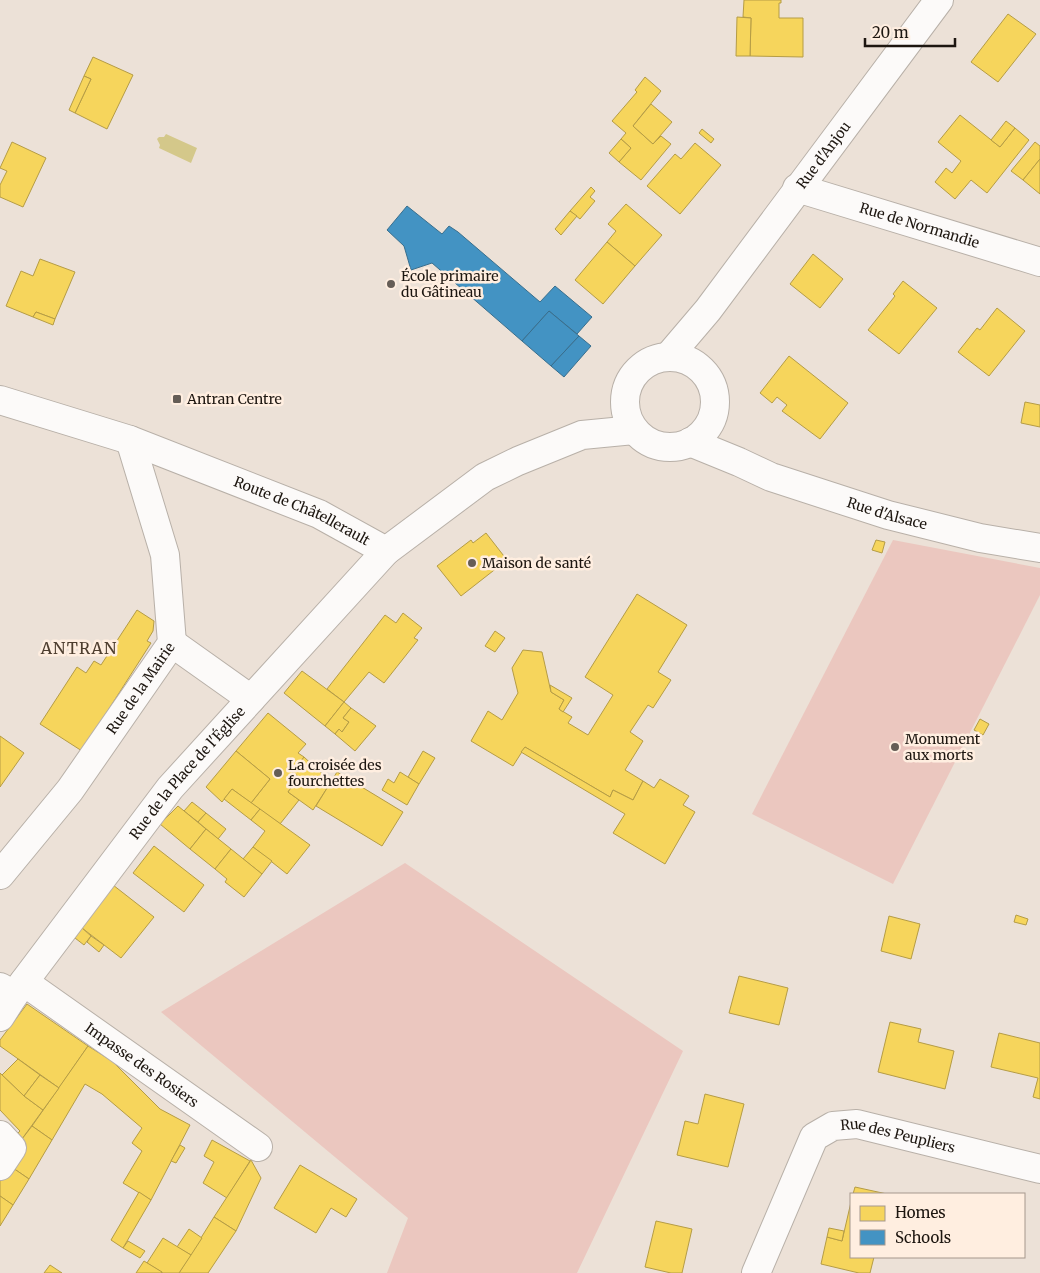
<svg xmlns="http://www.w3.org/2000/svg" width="1040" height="1273" font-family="Merriweather,serif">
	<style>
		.green { fill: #ebc7bf }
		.water { fill: #d4c88a }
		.homes { fill: #f6d55c; stroke: #b59c45 }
		.schools { fill: #4393c3; stroke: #386e8d }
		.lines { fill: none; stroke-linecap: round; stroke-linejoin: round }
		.street-casing { stroke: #b8b0a8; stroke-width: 30 }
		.street { stroke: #fcfaf9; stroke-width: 28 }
		.poi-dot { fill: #655d56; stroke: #ffeee0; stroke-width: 2 }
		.labels { text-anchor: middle; stroke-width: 5; stroke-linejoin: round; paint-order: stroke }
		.street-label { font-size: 14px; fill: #1d1610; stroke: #ffeee0 }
		.poi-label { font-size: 14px; fill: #1d1610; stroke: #ffeee0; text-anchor: start }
		.quarter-label { font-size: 16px; letter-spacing: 1px; fill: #4e3e2f; stroke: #ffeee0 }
	</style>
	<rect width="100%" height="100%" fill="#ece1d7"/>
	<g class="green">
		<path d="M893 540 1040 568V595L893 884 752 814Z"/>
		<path d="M405 863 683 1051 577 1273H387L408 1218 161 1012Z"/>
	</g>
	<path class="water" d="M166 134 197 148 191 163 159 148 160 145 157 139 159 137H164Z"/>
	<g class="homes">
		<path d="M744 0H781V3H779V18H803V57L750 56 751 18 743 17Z"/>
		<path d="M1008 14 1036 34 998 82 971 62Z"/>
		<path d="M737 17 751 18 750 56H736Z"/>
		<path d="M93 57 133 75 107 129 75 113 91 79 84 76Z"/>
		<path d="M84 76 91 79 75 113 69 110Z"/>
		<path d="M645 77 661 91 633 126 653 144 661 136 671 144 641 180 619 162 631 148 621 139 626 133 612 121 637 92 635 90Z"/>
		<path d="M651 104 672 122 653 144 633 126Z"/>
		<path d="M960 115 1000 147 1015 128 1029 140 987 193 971 180 955 199 935 182 946 168 952 173 961 161 938 142Z"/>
		<path d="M1006 121 1015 128 1000 147 991 140Z"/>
		<path d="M702 129 714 139 711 143 699 133Z"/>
		<path d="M621 139 631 148 619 162 609 153Z"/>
		<path d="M12 142 46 158 23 207 0 197V185L7 171 0 168Z"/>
		<path d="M1035 142 1040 146V159L1023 180 1011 171Z"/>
		<path d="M695 143 721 165 680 214 647 186 675 154 681 159Z"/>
		<path d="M1040 159V194L1023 180Z"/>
		<path d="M591 187 595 191 590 197 595 201 580 219 570 211Z"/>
		<path d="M626 204 662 235 635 266 607 242 616 231 608 224Z"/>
		<path d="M570 211 577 216 561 235 555 229Z"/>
		<path d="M607 242 635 266 603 304 575 280Z"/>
		<path d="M813 254 843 279 820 308 790 284Z"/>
		<path d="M40 259 75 272 55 319 36 312 33 317 6 306 21 271 33 276Z"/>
		<path d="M903 281 937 308 899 354 868 330 895 296 893 294Z"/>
		<path d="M997 308 1025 331 989 376 958 352 977 328 980 330Z"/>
		<path d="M36 312 55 319 53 325 33 317Z"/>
		<path d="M789 356 848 403 820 439 782 411 787 405 777 397 772 403 760 393Z"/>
		<path d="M1025 402 1040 405V427L1021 423Z"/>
		<path d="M486 533 507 560 461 596 437 566 471 540 473 543Z"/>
		<path d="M876 540 885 542 882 553 872 550Z"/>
		<path d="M637 594 687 625 658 672 671 680 653 708 648 705 630 732 643 741 625 770 643 781 633 800 613 790 610 797 525 747 513 766 471 741 488 711 502 720 518 693 512 668 523 650 542 652 551 692 564 700 559 709 572 717 568 723 588 735 613 695 585 677Z"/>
		<path d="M137 610 154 621 153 631 147 641 151 643 82 751 40 724 77 667 86 673 94 661 101 665Z"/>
		<path d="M403 613 422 628 414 638 418 640 384 683 369 672 344 702 327 689 385 615 396 623Z"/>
		<path d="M495 631 505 638 495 652 485 646Z"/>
		<path d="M302 671 344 702 325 726 284 693Z"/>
		<path d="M550 685 572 698 563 712 559 709 564 700 551 692Z"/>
		<path d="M344 702 351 708 343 718 349 722 342 732 339 729 335 734 325 726Z"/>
		<path d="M351 708 376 726 355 751 335 734 339 729 342 732 349 722 343 718Z"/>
		<path d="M268 713 306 744 298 753 304 757 296 768 290 763 287 768 299 777 288 792 299 800 280 824 251 803 270 779 236 751Z"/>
		<path d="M980 719 989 724 983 735 974 730Z"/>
		<path d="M0 736 24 753 0 787Z"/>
		<path d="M525 747 610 797 613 790 633 800 643 781 654 788 660 779 689 796 683 805 695 812 665 864 613 833 625 814 521 752Z"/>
		<path d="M236 751 270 779 251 803 232 789 222 802 206 787Z"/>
		<path d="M423 751 435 758 419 784 408 777Z"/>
		<path d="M304 757 331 782 313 810 288 792 299 777 287 768 290 763 296 768Z"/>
		<path d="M337 772 403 812 382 846 316 806Z"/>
		<path d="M400 772 419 784 407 805 382 790 388 779 394 783Z"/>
		<path d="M232 789 260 809 251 820 224 799Z"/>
		<path d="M192 802 206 813 198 822 184 811Z"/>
		<path d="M178 806 206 829 190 849 160 824Z"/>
		<path d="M260 809 310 845 287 874 253 847 265 831 251 820Z"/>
		<path d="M206 813 226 829 218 839 198 822Z"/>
		<path d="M206 829 231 849 215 869 190 849Z"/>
		<path d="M154 846 204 885 184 912 133 873Z"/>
		<path d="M253 847 272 861 262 874 243 859Z"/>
		<path d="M231 849 262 874 244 897 225 882 227 879 215 869Z"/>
		<path d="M113 885 154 917 121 958 82 928Z"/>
		<path d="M1016 915 1028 919 1026 925 1014 922Z"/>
		<path d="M889 916 920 924 911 959 881 951Z"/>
		<path d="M82 928 91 936 84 945 75 938Z"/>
		<path d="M91 936 104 945 99 952 87 942Z"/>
		<path d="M739 976 788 988 779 1025 729 1013Z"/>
		<path d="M27 1004 88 1046 59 1088 0 1046V1040Z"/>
		<path d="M890 1022 921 1029 918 1042 954 1051 945 1089 878 1072Z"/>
		<path d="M999 1033 1040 1043V1099L1033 1097 1038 1078 991 1067Z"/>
		<path d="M88 1046 112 1061 160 1109 190 1125 151 1200 123 1183 142 1151 132 1143 142 1128 102 1094 85 1084 52 1140 32 1126Z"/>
		<path d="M18 1059 40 1075 24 1096 2 1075Z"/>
		<path d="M0 1073 24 1096 43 1110 22 1139 17 1134 20 1131 0 1110Z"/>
		<path d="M40 1075 59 1088 43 1110 24 1096Z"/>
		<path d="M705 1094 744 1104 728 1167 677 1155 685 1121 698 1124Z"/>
		<path d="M32 1126 52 1140 29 1179 10 1166 22 1139Z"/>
		<path d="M212 1140 250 1161 227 1198 203 1183 214 1162 204 1156Z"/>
		<path d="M180 1145 185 1148 176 1163 171 1161Z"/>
		<path d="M251 1160 261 1178 236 1231 214 1217Z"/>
		<path d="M300 1165 357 1199 346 1217 331 1208 316 1233 274 1208Z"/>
		<path d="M10 1166 29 1179 13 1205 0 1196V1180Z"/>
		<path d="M855 1187 887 1194H853Z"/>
		<path d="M139 1192 151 1200 123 1248 111 1240Z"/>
		<path d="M0 1196 13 1205 0 1226Z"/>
		<path d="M851 1202V1257H874L870 1273H859L821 1264 827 1237 842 1241Z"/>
		<path d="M214 1217 236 1231 208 1273H179Z"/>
		<path d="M656 1221 692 1229 682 1273H671L645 1267Z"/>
		<path d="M829 1228 844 1231 842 1241 827 1237Z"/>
		<path d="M189 1229 202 1238 191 1255 177 1247Z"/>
		<path d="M163 1238 191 1255 179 1273H163L147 1263Z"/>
		<path d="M128 1241 145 1251 140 1258 123 1248Z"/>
		<path d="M144 1261 162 1272 161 1273H136Z"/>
		<path d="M50 1265 62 1273H44Z"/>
	</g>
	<g class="schools">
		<path d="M407 206 442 234 449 226 458 232 540 302 555 286 592 317 577 334 549 311 522 341 432 263 411 270 404 246 387 230Z"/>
		<path d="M549 311 579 336 551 366 522 341Z"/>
		<path d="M579 336 591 346 564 377 551 366Z"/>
	</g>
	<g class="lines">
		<g class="street-casing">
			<g id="street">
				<path id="s1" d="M797 188 1040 262"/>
				<path id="s2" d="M668 357 708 310 939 0"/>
				<circle cx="670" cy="402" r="45"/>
				<path id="s3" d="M0 400 130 440 319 514 386 551 485 477 518 461 582 435 634 430"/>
				<path id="s4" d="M690 442 739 462 771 477 888 515 980 538 1040 548"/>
				<path d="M172 643 251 699"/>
				<path id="s5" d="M0 875 70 790 172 643 165 555 130 440"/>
				<path id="s6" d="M24 982 258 1147"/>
				<path id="s7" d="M0 987 14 995 170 788 386 551"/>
				<path d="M0 1017 14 995"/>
				<path d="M0 1135 12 1148 0 1166"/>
				<path id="s8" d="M756 1273 814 1137 833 1126 857 1124 1040 1169"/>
			</g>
		</g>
		<use href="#street" class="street"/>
	</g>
	<g class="poi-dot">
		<circle cx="391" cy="284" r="5"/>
		<rect x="172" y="394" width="10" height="10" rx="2.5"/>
		<circle cx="472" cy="563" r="5"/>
		<circle cx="895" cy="747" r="5"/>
		<circle cx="278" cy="773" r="5"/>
	</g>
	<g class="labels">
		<g class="street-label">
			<text dy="5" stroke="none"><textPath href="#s2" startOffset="255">Rue d'Anjou</textPath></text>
			<text dy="5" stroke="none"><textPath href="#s1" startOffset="128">Rue de Normandie</textPath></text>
			<text dy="5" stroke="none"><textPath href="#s3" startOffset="322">Route de Châtellerault</textPath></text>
			<text dy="5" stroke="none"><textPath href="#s4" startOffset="210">Rue d'Alsace</textPath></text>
			<text dy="5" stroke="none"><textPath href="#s5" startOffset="234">Rue de la Mairie</textPath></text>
			<text dy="5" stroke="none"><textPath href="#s7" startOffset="298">Rue de la Place de l'Église</textPath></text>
			<text dy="5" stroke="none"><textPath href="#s6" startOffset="144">Impasse des Rosiers</textPath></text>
			<text dy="5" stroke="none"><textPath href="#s8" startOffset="236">Rue des Peupliers</textPath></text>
		</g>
		<g class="poi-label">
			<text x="401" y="281">École primaire<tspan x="401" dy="16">du Gâtineau</tspan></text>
			<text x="187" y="404">Antran Centre</text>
			<text x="482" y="568">Maison de santé</text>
			<text x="905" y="744">Monument<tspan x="905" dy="16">aux morts</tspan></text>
			<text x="288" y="770">La croisée des<tspan x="288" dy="16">fourchettes</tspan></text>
		</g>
		<g class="quarter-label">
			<text x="79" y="654">ANTRAN</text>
		</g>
	</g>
	<rect x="850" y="1193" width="175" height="65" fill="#ffeee0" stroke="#a5988d"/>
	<rect x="860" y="1206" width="25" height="15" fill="#f6d55c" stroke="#a5988d"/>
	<text x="895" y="1218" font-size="15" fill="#1d1610">Homes</text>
	<rect x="860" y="1230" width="25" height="15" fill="#4393c3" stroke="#a5988d"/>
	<text x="895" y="1243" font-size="15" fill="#1d1610">Schools</text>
	<path d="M865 38v8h90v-8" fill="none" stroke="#1d1610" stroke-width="2.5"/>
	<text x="872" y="38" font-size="15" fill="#1d1610" stroke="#ffeee0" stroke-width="4" paint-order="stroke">20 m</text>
</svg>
